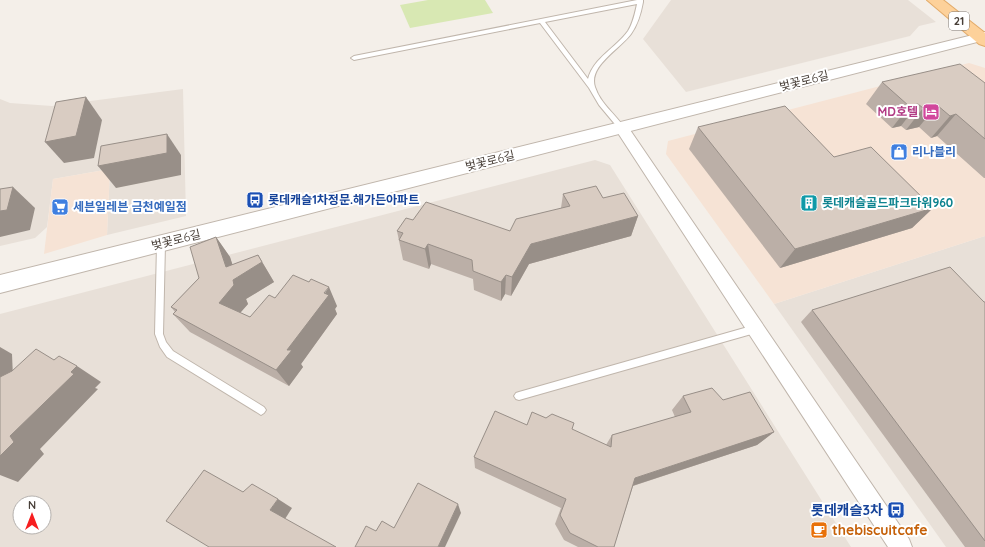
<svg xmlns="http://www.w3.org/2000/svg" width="985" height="547" font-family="Quicksand,'Noto Sans KR',sans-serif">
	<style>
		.residential { fill: #e8e0d8; fill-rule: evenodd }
		.commercial { fill: #f6e3d5 }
		.green { fill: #d8e8b3 }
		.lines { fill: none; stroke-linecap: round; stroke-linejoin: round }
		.service-casing { stroke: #c0b6ac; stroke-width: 2 }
		.minor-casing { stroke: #c0b6ac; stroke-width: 2 }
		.tertiary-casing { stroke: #c0b6ac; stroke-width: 2 }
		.primary-casing { stroke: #e3ab69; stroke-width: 2 }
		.service { fill: #fff; fill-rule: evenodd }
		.minor { fill: #fff; fill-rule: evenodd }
		.tertiary { fill: #fff; fill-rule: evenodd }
		.primary { fill: #fdd19a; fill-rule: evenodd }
		.wall { fill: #bbafa7 }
		.shaded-wall { fill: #988f88 }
		.building { fill: #d9ccc2; stroke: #988f88 }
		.labels { text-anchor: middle; stroke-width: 4; stroke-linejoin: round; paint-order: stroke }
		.shield { fill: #fff; stroke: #7f7974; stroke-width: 1 }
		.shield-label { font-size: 11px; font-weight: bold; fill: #483f38 }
		.street-label { font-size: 12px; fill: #483f38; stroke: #fff }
		.hotel-label { font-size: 12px; font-weight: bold; fill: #b23c85; stroke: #fff; text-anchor: end }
		.shop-label { font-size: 12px; font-weight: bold; fill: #366cbe; stroke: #fff; text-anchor: start }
		.transit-label { font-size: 12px; font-weight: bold; fill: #164399; stroke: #fff; text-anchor: start }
		.culture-label { font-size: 12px; font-weight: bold; fill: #0d838f; stroke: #fff; text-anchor: start }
		.near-transit-label { font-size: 14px; font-weight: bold; fill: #164399; stroke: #fff; text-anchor: end }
		.near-food-label { font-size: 14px; font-weight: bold; fill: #c56008; stroke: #fff; text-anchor: start }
	</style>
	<rect width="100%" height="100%" fill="#f4efe9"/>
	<g class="residential">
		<path d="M671 0H908L936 22 919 26 910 36 686 92 643 39Z"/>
		<path d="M183 89 186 216 107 235 110 169 53 179 47 227 35 238 0 246V99L10 103 52 106Z"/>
		<path d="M595 160 610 165 851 547H0V314ZM20 503H44V527H20Z"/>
		<path d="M985 236V547H946L774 304Z"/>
	</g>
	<g class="commercial">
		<path d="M969 63 985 68V236L774 304 666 154 668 141Z"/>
		<path d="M110 169 107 235 44 254 53 179Z"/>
	</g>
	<path class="green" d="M428 0H485L493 13 410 28 400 5Z"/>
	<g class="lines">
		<g class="service-casing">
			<g id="service">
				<path d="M637 0H643V2C641 13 638 24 631 34 620 49 588 66 595 87 600 103 615 114 624 127L621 129H619L599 105 589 88 540 23 354 60 351 58 354 56ZM637 4C635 13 633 23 628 31 616 48 594 57 588 79L545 22Z"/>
				<path d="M161 241 165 244 163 334 166 342 173 351 264 407 266 410 264 413 261 415 258 413 167 357 160 347 155 334 157 244Z"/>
				<path d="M755 325 758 326 759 329 758 332 755 333 519 400 516 399 514 396 516 393 519 392Z"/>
			</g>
		</g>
		<g class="minor-casing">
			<path id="minor" d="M621 123 626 124 909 539 912 547H888L616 130 614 127 616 124Z"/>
		</g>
		<g class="tertiary-casing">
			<path id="tertiary" d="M985 32V40L0 293V275Z"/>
		</g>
		<g class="primary-casing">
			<path id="primary" d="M927 0H943L985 33V46L979 44Z"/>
		</g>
		<use href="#service" class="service"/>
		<use href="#minor" class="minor"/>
		<use href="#tertiary" class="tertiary"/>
		<use href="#primary" class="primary"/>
	</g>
	<g class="wall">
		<path d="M882 82 985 83V178H984L937 136 931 138 919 127 906 130 901 126 892 128 866 104Z"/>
		<path d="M698 127 834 157 933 208 912 228 780 268 689 149Z"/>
		<path d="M563 194 603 198 638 216 631 236 529 264 511 296 505 294 501 301 474 290 473 279 431 264 429 269 403 260 397 231 413 220 510 231 561 208Z"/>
		<path d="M216 237 230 257 232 265 258 255 274 282 246 299 248 304 240 313 250 317 275 298 337 306 335 309 337 314 301 364 303 367 289 386 190 332 173 314 175 312 171 307 199 278Z"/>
		<path d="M984 302H985V547H965L801 322 812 310Z"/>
		<path d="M683 396 723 400 774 432 757 445 633 486 614 547H578L564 540 555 524 561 508 475 468 474 457 527 425 546 418 606 445 612 435 675 417 672 410Z"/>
	</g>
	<g class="shaded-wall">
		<path d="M86 97 102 120 94 158 64 163 45 142Z"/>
		<path d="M918 104 901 126 892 128 909 106Z"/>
		<path d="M937 105 919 127 906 130 923 108Z"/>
		<path d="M956 114 937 136 931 138 950 116Z"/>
		<path d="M167 134 181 155V175L116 188 98 166Z"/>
		<path d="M13 187 35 208 30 230 0 237V211Z"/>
		<path d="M933 208 912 228 780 268 795 249Z"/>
		<path d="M638 216 631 236 529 264 511 296 512 277 531 244Z"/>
		<path d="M216 237 230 257 237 278 258 255 274 282 246 299 248 304 233 321 219 303 233 280 226 267Z"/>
		<path d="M428 244 431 264 429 269 425 249Z"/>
		<path d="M506 275 505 294 501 301V282Z"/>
		<path d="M329 287 337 306 335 309 337 314 301 364 303 367 289 386 276 370 287 350Z"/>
		<path d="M0 347 12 354 14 401 0 394Z"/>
		<path d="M77 366 101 382 95 388 98 389 40 449 44 454 18 482 0 475V456L10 436Z"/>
		<path d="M774 432 757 445 626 488 635 478Z"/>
		<path d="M278 499 292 508 285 519 270 510Z"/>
		<path d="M458 504 461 513 445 547H438Z"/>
	</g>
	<g class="building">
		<path d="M960 64 985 83V139L956 114 950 116 937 105 923 108 918 104 909 106 882 82Z"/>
		<path d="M86 97 76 136 45 142 56 102Z"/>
		<path d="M785 106 834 157 871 147 933 208 795 249 698 127Z"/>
		<path d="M167 134V153L98 166 101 146Z"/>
		<path d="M596 186 603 198 624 193 638 216 531 244 512 277 506 275 501 282 473 271 472 260 428 244 425 249 399 240 403 233 397 231 406 218 413 220 426 202 510 231 516 219 570 206 563 194Z"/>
		<path d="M13 187 7 210 0 211V189Z"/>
		<path d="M216 237 226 267 258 255 262 262 233 280 234 285 219 303 250 317 269 295 275 298 293 275 309 282 311 279 329 287 324 293 329 295 287 350H292L276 370 173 314 177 310 171 307 199 278 190 247Z"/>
		<path d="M950 267 984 302H985V541L812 310Z"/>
		<path d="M36 349 54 360 59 356 77 366 71 372 74 374 10 436 14 442 0 456V377L12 371Z"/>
		<path d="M712 388 723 400 750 392 774 432 635 478 614 547H598L570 533 560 515 566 499 474 457 495 411 527 425 532 412 546 418 552 414 574 423 572 429 611 447 612 435 691 412 683 396Z"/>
		<path d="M204 470 243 492 252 484 278 499 270 510 336 547H209L166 521Z"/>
		<path d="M418 483 458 504 438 547H355L366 526 376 531 382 521 394 528Z"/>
	</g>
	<defs>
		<g id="hotel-square" transform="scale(0.9)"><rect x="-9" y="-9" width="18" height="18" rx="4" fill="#d1479c" stroke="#fff"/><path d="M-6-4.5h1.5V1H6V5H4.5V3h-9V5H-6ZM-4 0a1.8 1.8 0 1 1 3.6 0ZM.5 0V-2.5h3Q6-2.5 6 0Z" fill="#fff"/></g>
		<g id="shop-square" transform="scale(0.9)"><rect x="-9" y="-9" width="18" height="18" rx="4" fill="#3f7fe0" stroke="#fff"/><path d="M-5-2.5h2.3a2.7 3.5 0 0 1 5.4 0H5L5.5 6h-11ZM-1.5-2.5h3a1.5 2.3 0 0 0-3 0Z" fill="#fff"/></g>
		<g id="bus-square" transform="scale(0.9)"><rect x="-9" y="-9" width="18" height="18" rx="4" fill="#1a4fb4" stroke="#fff"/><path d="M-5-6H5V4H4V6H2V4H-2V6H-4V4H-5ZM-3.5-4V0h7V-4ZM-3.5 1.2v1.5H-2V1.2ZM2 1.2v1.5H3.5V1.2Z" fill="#fff"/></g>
		<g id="building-square" transform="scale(0.9)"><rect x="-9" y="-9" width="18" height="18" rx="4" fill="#0f9aa8" stroke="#fff"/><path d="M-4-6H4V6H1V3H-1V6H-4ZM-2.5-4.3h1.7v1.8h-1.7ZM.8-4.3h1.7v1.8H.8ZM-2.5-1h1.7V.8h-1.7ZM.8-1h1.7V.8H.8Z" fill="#fff"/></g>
		<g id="supermarket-square" transform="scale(0.9)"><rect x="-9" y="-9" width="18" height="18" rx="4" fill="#3f7fe0" stroke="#fff"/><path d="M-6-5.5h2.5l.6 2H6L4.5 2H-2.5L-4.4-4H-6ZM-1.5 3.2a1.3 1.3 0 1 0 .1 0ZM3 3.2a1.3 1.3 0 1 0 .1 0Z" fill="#fff"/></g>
		<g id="cafe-square" transform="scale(0.9)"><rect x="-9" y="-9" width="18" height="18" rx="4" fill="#e8710a" stroke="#fff"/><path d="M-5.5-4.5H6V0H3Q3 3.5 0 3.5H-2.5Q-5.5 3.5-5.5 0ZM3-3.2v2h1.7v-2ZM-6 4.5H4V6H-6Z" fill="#fff"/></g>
	</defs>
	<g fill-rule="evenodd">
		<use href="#hotel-square" x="931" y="112"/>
		<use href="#shop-square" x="899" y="152"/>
		<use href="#bus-square" x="255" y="200"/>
		<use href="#building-square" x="809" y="203"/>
		<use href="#supermarket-square" x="60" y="207"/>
		<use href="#bus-square" x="896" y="510"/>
		<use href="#cafe-square" x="819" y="530"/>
	</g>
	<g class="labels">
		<rect class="shield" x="949" y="12" width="20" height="18" rx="3"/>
		<g class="shield-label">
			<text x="959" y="25">21</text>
		</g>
		<g class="street-label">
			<text transform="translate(804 81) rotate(-14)" y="4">벚꽃로6길</text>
			<text transform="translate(490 161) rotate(-14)" y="4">벚꽃로6길</text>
			<text transform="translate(176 240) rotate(-14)" y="4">벚꽃로6길</text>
		</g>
		<g class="hotel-label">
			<text x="918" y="116">MD호텔</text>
		</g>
		<g class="shop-label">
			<text x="912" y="156">리나블리</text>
			<text x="73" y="211">세븐일레븐 금천예일점</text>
		</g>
		<g class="transit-label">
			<text x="268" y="204">롯데캐슬1차정문.해가든아파트</text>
		</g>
		<g class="culture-label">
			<text x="822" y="207">롯데캐슬골드파크타워960</text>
		</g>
		<g class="near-transit-label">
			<text x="883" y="515">롯데캐슬3차</text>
		</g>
		<g class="near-food-label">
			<text x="832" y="535">thebiscuitcafe</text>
		</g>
	</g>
	<g transform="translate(32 515)"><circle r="19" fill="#ffffff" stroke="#b6b2af"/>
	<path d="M0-3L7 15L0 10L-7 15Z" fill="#f71e1f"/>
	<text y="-6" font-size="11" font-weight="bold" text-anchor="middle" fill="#483f38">N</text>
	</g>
</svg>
